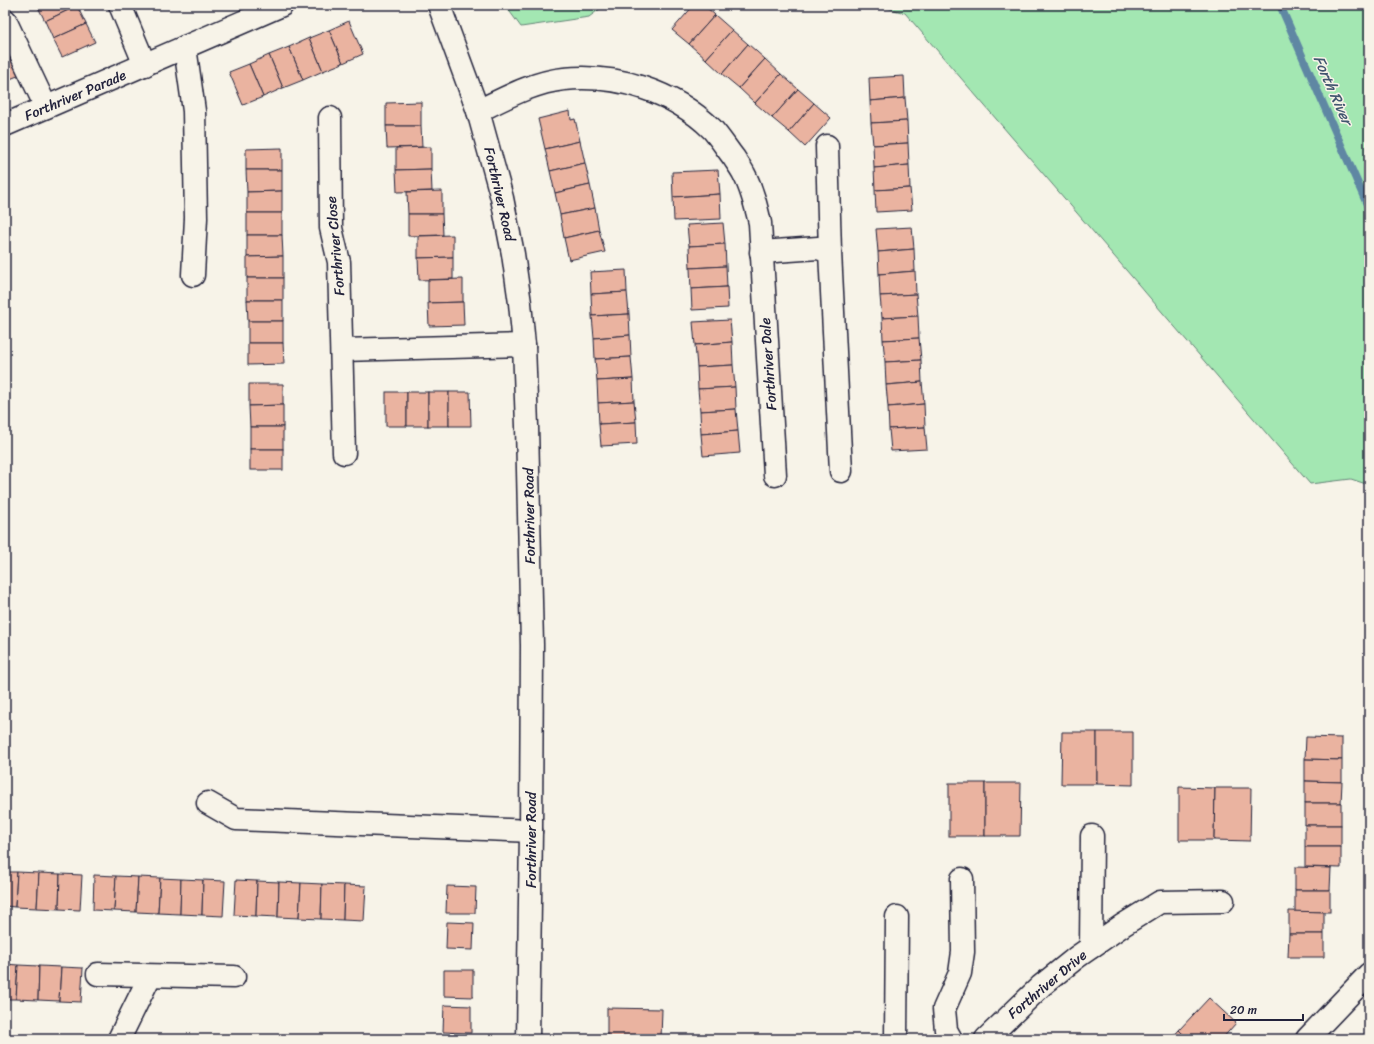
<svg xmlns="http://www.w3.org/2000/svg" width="1374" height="1044" font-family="Sriracha,sans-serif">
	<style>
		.green { fill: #a3e7b2; stroke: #628476 }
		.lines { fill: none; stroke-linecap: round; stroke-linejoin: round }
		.stream { stroke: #5f87a3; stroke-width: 8 }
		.building { fill: #eab3a0; stroke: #22223b }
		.minor-casing { stroke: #22223b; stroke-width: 25 }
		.minor { stroke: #f7f3e8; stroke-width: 22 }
		.labels { text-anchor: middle; stroke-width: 3; stroke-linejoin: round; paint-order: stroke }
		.street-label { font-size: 14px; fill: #22223b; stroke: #f7f3e8 }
		.water-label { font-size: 15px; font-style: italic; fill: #41556f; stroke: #f7f3e8 }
	</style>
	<rect width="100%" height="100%" fill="#f7f3e8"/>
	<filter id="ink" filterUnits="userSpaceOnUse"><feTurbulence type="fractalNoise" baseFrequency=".025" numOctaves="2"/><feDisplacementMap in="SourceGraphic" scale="8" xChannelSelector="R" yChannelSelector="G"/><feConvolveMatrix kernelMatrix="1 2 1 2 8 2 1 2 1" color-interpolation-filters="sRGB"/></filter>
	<g filter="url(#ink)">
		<g class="green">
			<path d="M505 5H605L589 17 521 27Z"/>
			<path d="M876 5H1369V485L1351 479 1310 484 905 13Z"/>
		</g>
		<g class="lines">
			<path class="stream" d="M1280 5 1369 209"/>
		</g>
		<g class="building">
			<path d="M37 5H77V6L45 21Z"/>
			<path d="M148 5H161L150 9Z"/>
			<path d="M694 5H704L715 15 689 44 672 30Z"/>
			<path d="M77 6 86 24 53 39 45 21Z"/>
			<path d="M715 15 732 30 706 59 689 44Z"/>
			<path d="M349 21 363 54 343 63 329 30Z"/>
			<path d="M86 24 95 42 62 57 53 39Z"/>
			<path d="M329 30 343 63 323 71 309 38Z"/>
			<path d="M732 30 748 44 722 74 706 59Z"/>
			<path d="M309 38 323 71 303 80 289 47Z"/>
			<path d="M5 41 20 75 5 81Z"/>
			<path d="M748 44 765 59 739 88 722 74Z"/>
			<path d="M289 47 303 80 283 88 269 55Z"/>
			<path d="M269 55 283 88 263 97 249 64Z"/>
			<path d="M765 59 781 74 755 103 739 88Z"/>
			<path d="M249 64 263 97 243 105 229 72Z"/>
			<path d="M781 74 798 89 772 118 755 103Z"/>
			<path d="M904 76 905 98 870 101 869 78Z"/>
			<path d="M798 89 814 103 789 132 772 118Z"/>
			<path d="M905 98 907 121 871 123 870 101Z"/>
			<path d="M421 102V126H386V103Z"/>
			<path d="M814 103 831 118 805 147 789 132Z"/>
			<path d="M570 111 571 120 575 119 580 141 545 149 538 119Z"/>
			<path d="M907 121 908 143 873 145 871 123Z"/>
			<path d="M386 126H421L422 147 387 148Z"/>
			<path d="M580 141 585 163 550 171 545 149Z"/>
			<path d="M908 143 909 165 874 168 873 145Z"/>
			<path d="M431 147V169L396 170V148Z"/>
			<path d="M282 148V170H246V149Z"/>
			<path d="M585 163 590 185 555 193 550 171Z"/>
			<path d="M909 165 910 188 875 190 874 168Z"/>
			<path d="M431 169 432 191 397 192 396 170Z"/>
			<path d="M246 170H282V191L247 192Z"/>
			<path d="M718 170 720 194 673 197 672 172Z"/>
			<path d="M590 185 595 208 560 215 555 193Z"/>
			<path d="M910 188 912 210 876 212 875 190Z"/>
			<path d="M282 191V213H247V192Z"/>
			<path d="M442 191V214H408L407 192Z"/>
			<path d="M720 194 721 219 674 221 673 197Z"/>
			<path d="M595 208 599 230 564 238 560 215Z"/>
			<rect x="247" y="213" width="35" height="22"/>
			<path d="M408 214H442L443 235 408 236Z"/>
			<path d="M723 223 725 244 689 246 687 225Z"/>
			<path d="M912 227 914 249 878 252 876 229Z"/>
			<path d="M599 230 605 252 569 260 564 238Z"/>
			<path d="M247 235H282L283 256 247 257Z"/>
			<path d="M453 235V257L418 258V236Z"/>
			<path d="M725 244 726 266 690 268 689 246Z"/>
			<path d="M914 249 915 271 879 274 878 252Z"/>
			<path d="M283 256V278H247V257Z"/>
			<path d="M453 257V279L419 280 418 258Z"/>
			<path d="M726 266 727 287 691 289 690 268Z"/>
			<path d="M626 270 627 292 591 294 590 272Z"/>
			<path d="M915 271 916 294 880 296 879 274Z"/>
			<rect x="247" y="278" width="36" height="22"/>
			<path d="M463 279V302L428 303V280Z"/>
			<path d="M727 287 728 308 692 310 691 289Z"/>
			<path d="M627 292 629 314 592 316 591 294Z"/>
			<path d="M916 294 918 316 882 318 880 296Z"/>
			<path d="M247 300H283V321H248Z"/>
			<path d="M463 302 464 325 429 326 428 303Z"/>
			<path d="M629 314 630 335 594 338 592 316Z"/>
			<path d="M918 316 919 338 883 340 882 318Z"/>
			<path d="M730 320 732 342 695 345 693 322Z"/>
			<rect x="248" y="321" width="35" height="22"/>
			<path d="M630 335 631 357 595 359 594 338Z"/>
			<path d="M919 338 921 360 885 362 883 340Z"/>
			<path d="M732 342 733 365 697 367 695 345Z"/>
			<path d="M248 343H283L284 364 248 365Z"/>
			<path d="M631 357 633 379 597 381 595 359Z"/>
			<path d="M921 360 922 382 886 385 885 362Z"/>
			<path d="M733 365 735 387 698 389 697 367Z"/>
			<path d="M633 379 634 401 598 403 597 381Z"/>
			<path d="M922 382 924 404 888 407 886 385Z"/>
			<path d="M249 384H283V405L249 406Z"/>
			<path d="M735 387 736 409 700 411 698 389Z"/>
			<rect x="386" y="392" width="21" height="34"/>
			<rect x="407" y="392" width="21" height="34"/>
			<rect x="428" y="392" width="21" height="34"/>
			<path d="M449 392H470L471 426H449Z"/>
			<path d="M634 401 636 422 599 424 598 403Z"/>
			<path d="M924 404 925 427 889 429 888 407Z"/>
			<path d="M283 405V427H250L249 406Z"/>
			<path d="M736 409 738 431 701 434 700 411Z"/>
			<path d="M636 422 637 444 601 446 599 424Z"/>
			<rect x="250" y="427" width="33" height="22"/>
			<path d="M925 427 927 449 891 451 889 429Z"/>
			<path d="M738 431 740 453 703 456 701 434Z"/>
			<rect x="250" y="449" width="33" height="21"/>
			<path d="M1062 732H1097V784H1061Z"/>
			<path d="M1097 732H1133V785L1097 784Z"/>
			<path d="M1306 737 1342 738V760L1305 759Z"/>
			<path d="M1305 759 1342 760V782L1305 781Z"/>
			<path d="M1305 781 1342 782 1341 803H1305Z"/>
			<rect x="949" y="783" width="36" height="53"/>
			<path d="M985 783H1021L1020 836H985Z"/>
			<path d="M1179 787 1215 788 1214 840H1179Z"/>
			<path d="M1215 788H1251L1250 841 1214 840Z"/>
			<rect x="1305" y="803" width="36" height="22"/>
			<rect x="1305" y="825" width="36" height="22"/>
			<path d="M1305 847H1341V868L1305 867Z"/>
			<path d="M1295 867 1331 868 1330 890H1295Z"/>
			<path d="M5 872H17L15 907 5 906Z"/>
			<path d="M17 872 39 873 37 908 15 907Z"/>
			<path d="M39 873 60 874 59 909 37 908Z"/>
			<path d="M60 874 82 875 80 910 59 909Z"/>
			<path d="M94 875 116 876 114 911 93 910Z"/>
			<path d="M116 876 138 877 136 912 114 911Z"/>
			<path d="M138 877 160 878 158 913 136 912Z"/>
			<path d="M160 878 181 879 180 914 158 913Z"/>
			<path d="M181 879 203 880 202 915 180 914Z"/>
			<path d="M203 880 225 881 223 916 202 915Z"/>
			<path d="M236 880 257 881 256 916 234 915Z"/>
			<path d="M257 881 279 882 278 917 256 916Z"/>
			<path d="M279 882 301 883 299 918 278 917Z"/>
			<path d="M301 883 322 884 321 919 299 918Z"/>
			<path d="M322 884 344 885 343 920 321 919Z"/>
			<path d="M344 885 366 886 364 921 343 920Z"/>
			<path d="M447 886 476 887 475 913H446Z"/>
			<rect x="1295" y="890" width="35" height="22"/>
			<path d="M1289 911 1324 912V934H1289Z"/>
			<path d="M447 922 474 923 473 950 446 949Z"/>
			<path d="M1289 934H1324V957H1288Z"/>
			<path d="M5 964 18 965 16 999H5Z"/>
			<path d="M18 965 39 966 38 1000 16 999Z"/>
			<path d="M39 966 61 967 59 1001 38 1000Z"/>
			<path d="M61 967 83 968 81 1002 59 1001Z"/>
			<path d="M444 970H473V997L444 996Z"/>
			<path d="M1209 998 1236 1023 1222 1039H1188L1179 1030Z"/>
			<path d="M444 1005 471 1006V1033L443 1032Z"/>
			<path d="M607 1008 662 1009 661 1039H607Z"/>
			<path d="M1179 1030 1188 1039H1171Z"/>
		</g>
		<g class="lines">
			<g class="minor-casing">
				<g id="minor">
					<path d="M120 5 145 65"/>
					<path d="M439 5 478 111 502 198 513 254 520 303 524 345 527 426 532 645 531 831 528 1039"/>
					<path d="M5 20 46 107"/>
					<path d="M185 47 194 111 196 218 193 275"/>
					<path d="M478 111C505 98 534 82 564 79 617 74 673 91 712 129 720 138 727 149 734 158 737 163 741 168 744 174 752 189 756 206 760 223L775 475"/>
					<path d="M330 118 331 228 339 262 344 453"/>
					<path d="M5 125 282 5"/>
					<path d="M827 146 830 252"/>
					<path d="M761 252 818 248 830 252 841 471"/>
					<path d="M342 350 524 345"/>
					<path d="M208 803 236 819 531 831"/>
					<path d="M1091 947 1092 836"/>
					<path d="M98 974 234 977"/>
					<path d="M119 1039 150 976"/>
					<path d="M896 1039 897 917"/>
					<path d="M951 1039 946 1030 944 1009 960 973 963 952 962 879"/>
					<path d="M986 1039 1041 986 1077 957 1123 925 1160 902 1223 901"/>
					<path d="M1307 1039 1369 974"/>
				</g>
			</g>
			<use href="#minor" class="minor"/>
		</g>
	</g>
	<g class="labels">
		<g class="street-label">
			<text transform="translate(75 95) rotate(-23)" y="5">Forthriver Parade</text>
			<text transform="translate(500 194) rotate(77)" y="5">Forthriver Road</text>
			<text transform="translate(335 246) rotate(-95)" y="5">Forthriver Close</text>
			<text transform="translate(768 364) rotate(-94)" y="5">Forthriver Dale</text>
			<text transform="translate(529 516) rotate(-91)" y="5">Forthriver Road</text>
			<text transform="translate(531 840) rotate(-90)" y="5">Forthriver Road</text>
			<text transform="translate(1047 984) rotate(-40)" y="5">Forthriver Drive</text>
		</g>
		<g class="water-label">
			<text transform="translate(1333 90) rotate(66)" y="5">Forth River</text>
		</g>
	</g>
	<rect width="1374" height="1044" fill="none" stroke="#f7f3e8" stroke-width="20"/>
	<rect x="10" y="10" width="1354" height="1024" fill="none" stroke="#22223b" stroke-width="1.5" filter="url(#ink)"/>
	<path d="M1224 1014v6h79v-6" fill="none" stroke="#22223b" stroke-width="2"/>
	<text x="1230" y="1014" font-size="12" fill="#22223b" stroke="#f7f3e8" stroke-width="3" paint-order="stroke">20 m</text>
</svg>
